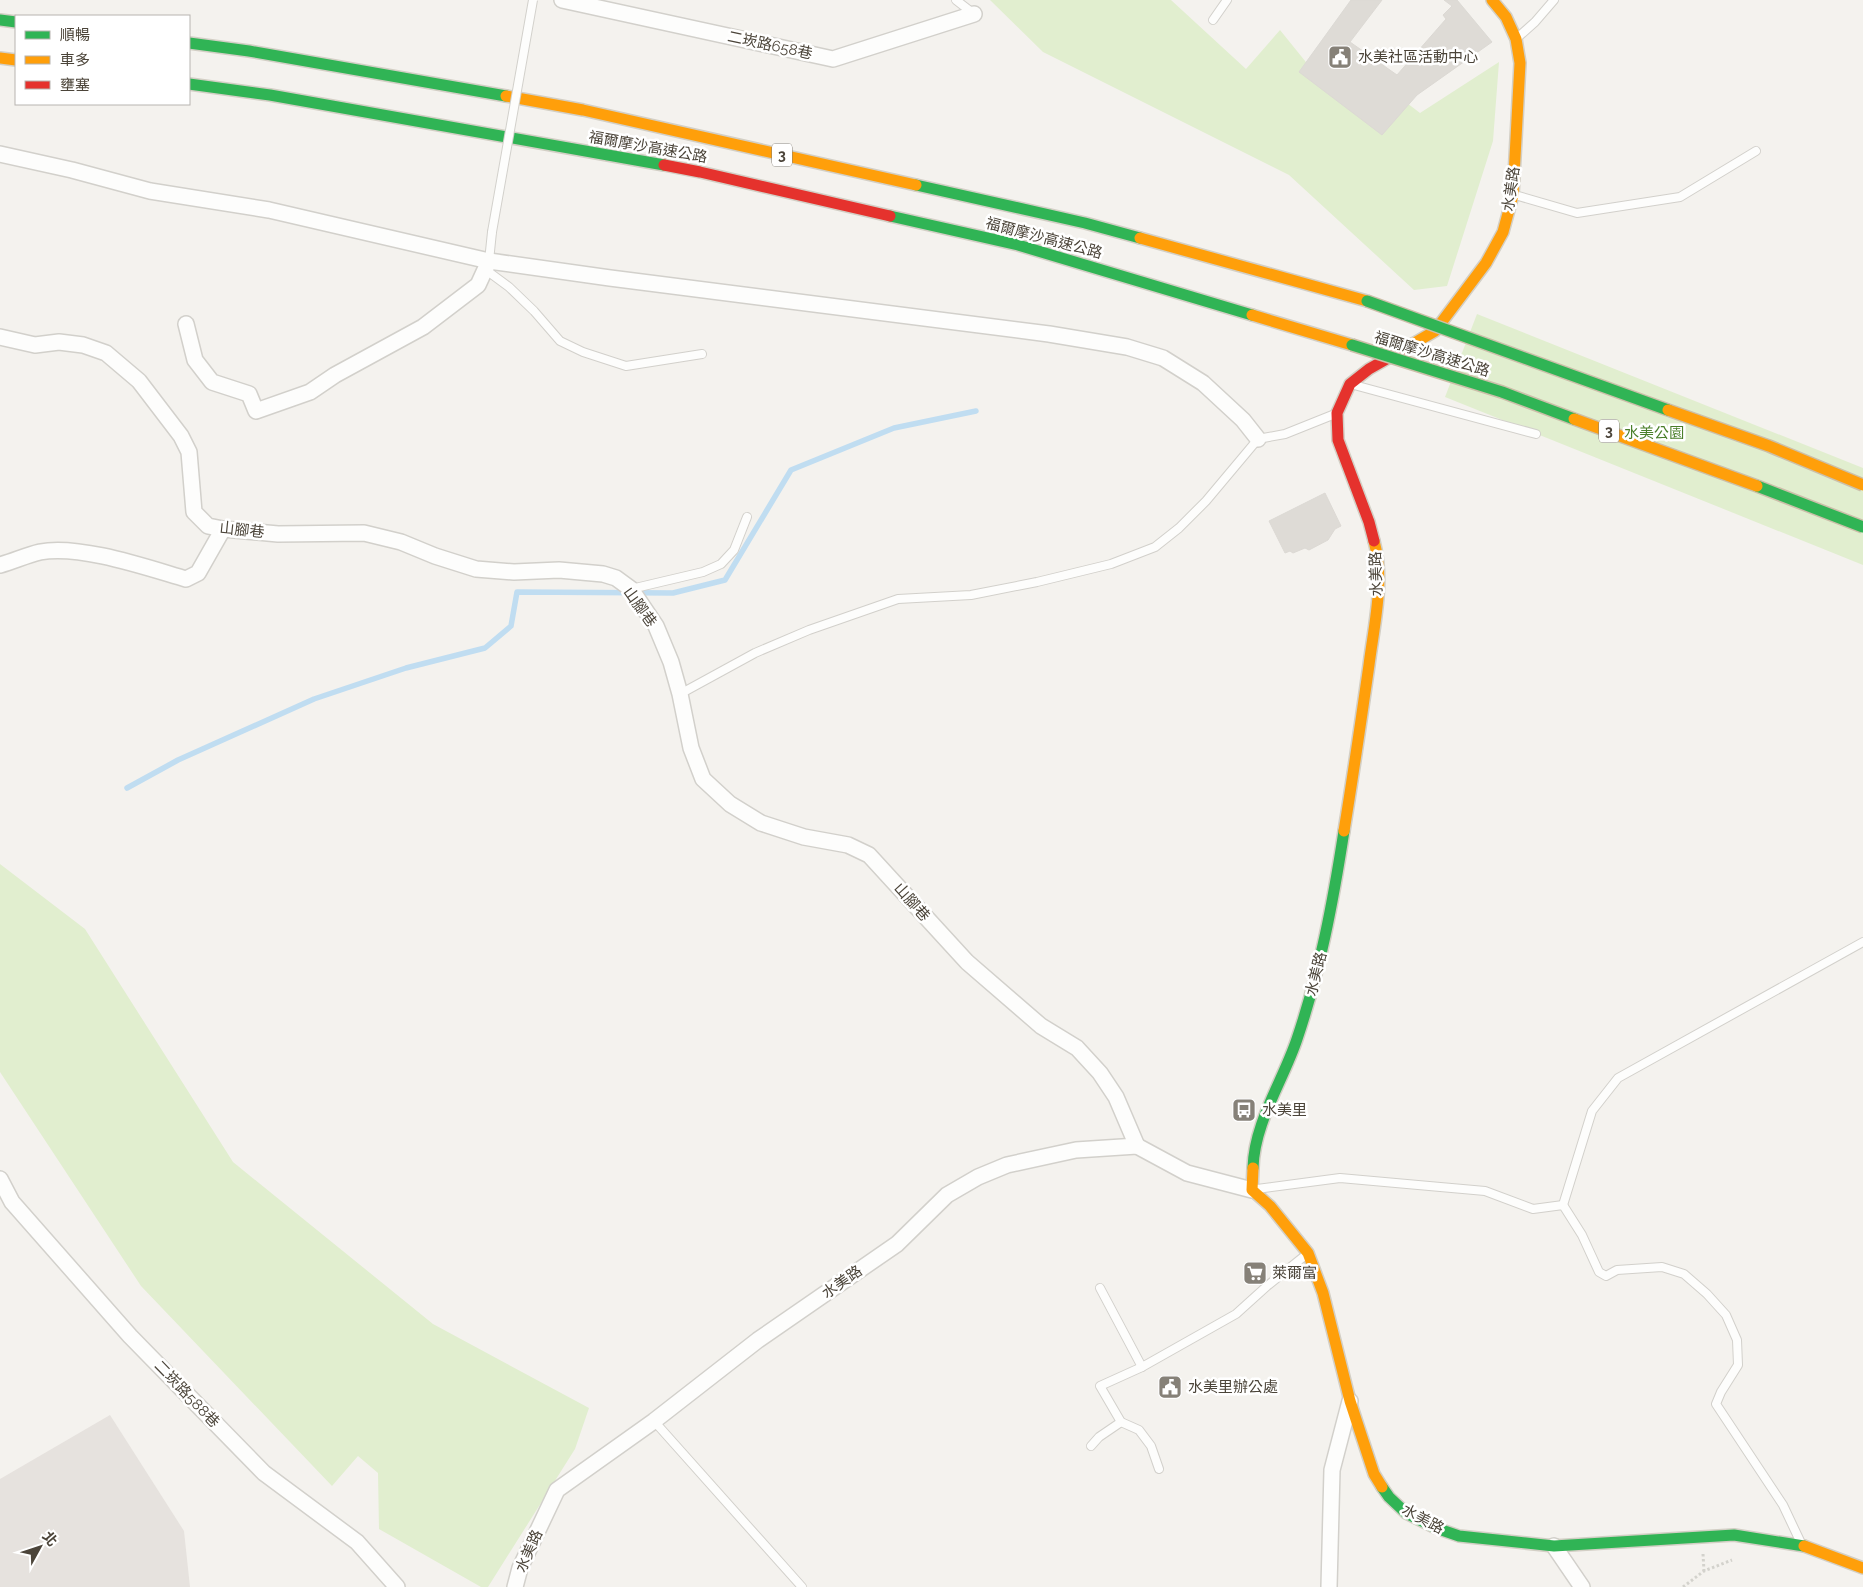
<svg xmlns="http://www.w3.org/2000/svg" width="1863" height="1587" font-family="Raleway,'Noto Sans TC',sans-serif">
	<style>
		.industrial { fill: #e6e2de }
		.green { fill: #e1eecf }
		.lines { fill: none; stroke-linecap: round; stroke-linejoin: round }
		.stream { stroke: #c0ddf1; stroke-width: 5.5 }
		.building { fill: #dedbd6; stroke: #dcd9d4 }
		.lane-casing { stroke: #d2d0cb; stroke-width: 10 }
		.street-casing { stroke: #d2d0cb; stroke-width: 18 }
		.fast-casing { stroke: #d3cfc5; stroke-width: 14 }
		.slow-casing { stroke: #d3cfc5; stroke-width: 14 }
		.jam-casing { stroke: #d3cfc5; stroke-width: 14 }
		.path { stroke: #d3d2cc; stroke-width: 3; stroke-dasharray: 2.5 2.5; stroke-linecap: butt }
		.lane { stroke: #fdfdfc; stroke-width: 8 }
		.street { stroke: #fdfdfc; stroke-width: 15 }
		.fast { stroke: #30b455; stroke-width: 11 }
		.slow { stroke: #ff9f0a; stroke-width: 11 }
		.jam { stroke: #e5322d; stroke-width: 11 }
		.lane-bridge-casing { stroke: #d2d0cb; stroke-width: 10; stroke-linecap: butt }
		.fast-bridge-casing { stroke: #ccbfa9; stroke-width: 14; stroke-linecap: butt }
		.slow-bridge-casing { stroke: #ccbfa9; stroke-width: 14; stroke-linecap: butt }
		.lane-bridge { stroke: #fdfdfc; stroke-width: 8 }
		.fast-bridge { stroke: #30b455; stroke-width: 11 }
		.slow-bridge { stroke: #ff9f0a; stroke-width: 11 }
		.labels { text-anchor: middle; stroke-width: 5; stroke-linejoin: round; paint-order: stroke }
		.shield { fill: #fff; stroke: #817c74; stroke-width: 1 }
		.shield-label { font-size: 14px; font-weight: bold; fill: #4b4439 }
		.street-label { font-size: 15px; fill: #4b4439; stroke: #fff }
		.poi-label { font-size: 15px; fill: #4b4439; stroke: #fff; text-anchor: start }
		.park-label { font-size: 15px; fill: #4a7f2a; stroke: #fff }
	</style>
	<rect width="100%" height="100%" fill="#f4f2ee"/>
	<path class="industrial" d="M110 1415 184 1531 190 1587H0V1479Z"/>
	<g class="green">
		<path d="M990 0H1171L1246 69 1280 30 1318 77 1390 90 1420 113 1499 62 1493 141 1447 286 1414 290 1289 175 1043 52Z"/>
		<path d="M1477 314 1863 468V565L1445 397Z"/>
		<path d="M0 864 85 929 233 1162 433 1324 589 1408 575 1449 488 1587H481L379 1529 378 1473 358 1456 332 1486 141 1286 0 1072Z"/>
	</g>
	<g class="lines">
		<path class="stream" d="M127 788 178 760 314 699 406 668 485 648 511 626 517 592 673 593 725 580 791 470 894 428 976 411"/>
	</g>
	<g class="building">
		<path d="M1351 0H1382L1350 42 1397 75 1446 19 1443 15 1452 6 1444 0H1457L1492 42 1417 95 1382 135 1299 72Z"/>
		<path d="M1325 493 1341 526 1335 529 1328 540 1309 550 1305 548 1293 553 1290 551 1285 553 1269 521Z"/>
	</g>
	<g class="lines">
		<g class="lane-casing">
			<g id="lane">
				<path d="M956 0 974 14"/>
				<path d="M1213 20 1227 0"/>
				<path d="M1517 38 1535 22 1554 0"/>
				<path d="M1515 195 1577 213 1680 197 1756 151"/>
				<path d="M489 261 492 232"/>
				<path d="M486 270 509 287 534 311 560 341 583 352 626 366 702 354"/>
				<path d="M1354 385 1536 434"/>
				<path d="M631 589 703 572 721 564 734 550 747 517"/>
				<path d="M680 694 755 653 809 630 898 599 971 595 1037 582 1111 564 1155 547 1179 528 1206 501 1258 439 1285 434 1335 414"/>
				<path d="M1257 1189 1340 1178 1485 1191 1533 1209 1563 1205 1582 1235 1599 1272 1606 1276 1617 1270 1662 1267 1684 1274 1707 1294 1726 1315 1737 1340 1738 1365 1721 1392 1716 1404 1783 1505 1800 1541"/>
				<path d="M1563 1205 1592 1111 1618 1078 1863 942"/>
				<path d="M1100 1288 1142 1367"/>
				<path d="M654 1421 802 1587"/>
				<path d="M1091 1446 1099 1437 1121 1422"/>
				<path d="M1159 1469 1151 1446 1139 1430 1121 1422 1100 1386 1142 1367 1236 1314 1267 1286 1307 1254"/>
			</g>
		</g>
		<g class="street-casing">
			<g id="street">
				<path d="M562 0 833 59 974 14"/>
				<path d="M0 154 72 170 150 191 269 210 489 261 610 278 1049 334 1127 347 1163 358 1203 383 1243 420 1258 439"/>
				<path d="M186 324 195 360 212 382 249 394 256 411 310 392 335 375 423 327 478 285 489 261"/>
				<path d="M0 337 35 345 59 342 83 345 106 353 139 381 181 436 189 452 194 512 208 526 223 529 278 534 364 533 401 542 435 556 476 569 514 572 559 570 603 574 616 578 631 589 656 626 671 662 680 694 691 748 703 779 730 804 761 823 804 837 848 845 869 855 967 962 1041 1026 1077 1048 1100 1073 1116 1097 1137 1146"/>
				<path d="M0 565C14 561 27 555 40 552 79 544 148 568 186 579L198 573 223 529"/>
				<path d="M0 1179 12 1202 130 1336 264 1473 357 1542 397 1587"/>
				<path d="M1554 1546 1582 1587"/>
				<path d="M515 1587 520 1568 557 1490 654 1421 758 1340 897 1244 947 1195 978 1177 1007 1165 1076 1150 1137 1146 1187 1173 1252 1190"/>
				<path d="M1329 1587 1332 1470 1350 1401"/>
			</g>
		</g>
		<g class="fast-casing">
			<g id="fast">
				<path d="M0 20 16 22"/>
				<path d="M189 43 249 51 506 96"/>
				<path d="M189 84 270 95 664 165"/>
				<path d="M916 185 1085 223 1140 238"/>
				<path d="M890 216 1018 245 1252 315"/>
				<path d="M1253 1168C1254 1123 1283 1081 1297 1039 1320 971 1333 902 1344 831"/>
				<path d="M1382 1487 1389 1497 1406 1513 1436 1528 1459 1536 1554 1546 1734 1535 1804 1546"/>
			</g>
		</g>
		<g class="slow-casing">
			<g id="slow">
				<path d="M0 58 16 60"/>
				<path d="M506 96 583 110 916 185"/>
				<path d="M1140 238 1367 301"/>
				<path d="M1252 315 1352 345"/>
				<path d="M1406 348 1435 331 1486 263 1503 232 1513 195 1520 63 1516 39 1506 17 1492 0"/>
				<path d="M1344 831C1353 776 1361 721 1369 665 1374 625 1385 581 1374 541"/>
				<path d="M1253 1168 1252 1190 1270 1206 1308 1253 1323 1293 1350 1401 1374 1474 1382 1487"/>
				<path d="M1804 1546 1863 1568"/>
			</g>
		</g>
		<g class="jam-casing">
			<g id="jam">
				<path d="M664 165 700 172 890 216"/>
				<path d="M1374 541 1369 522 1338 440 1337 413 1350 384 1369 369 1406 348"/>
			</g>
		</g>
		<g class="path">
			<path d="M1703 1554 1704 1571"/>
			<path d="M1683 1587 1704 1571 1732 1560"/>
		</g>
		<use href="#lane" class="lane"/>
		<use href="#street" class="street"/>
		<use href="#fast" class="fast"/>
		<use href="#slow" class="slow"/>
		<use href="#jam" class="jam"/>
		<g class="lane-bridge-casing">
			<path id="lane-bridge" d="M492 232 533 0"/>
		</g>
		<g class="fast-bridge-casing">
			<g id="fast-bridge">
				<path d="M1367 301 1668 410"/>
				<path d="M1352 345 1502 392 1574 419"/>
				<path d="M1757 486 1863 527"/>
			</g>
		</g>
		<g class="slow-bridge-casing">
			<g id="slow-bridge">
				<path d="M1668 410 1769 446 1863 485"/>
				<path d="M1574 419 1757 486"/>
			</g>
		</g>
		<use href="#lane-bridge" class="lane-bridge"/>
		<use href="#fast-bridge" class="fast-bridge"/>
		<use href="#slow-bridge" class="slow-bridge"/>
	</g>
	<defs>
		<g id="civic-square" transform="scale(1.25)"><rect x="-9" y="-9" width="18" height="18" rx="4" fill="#868178" stroke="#fff"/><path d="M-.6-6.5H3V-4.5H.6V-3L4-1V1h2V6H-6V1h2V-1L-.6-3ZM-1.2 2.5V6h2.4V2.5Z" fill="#fff"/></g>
		<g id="bus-square" transform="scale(1.25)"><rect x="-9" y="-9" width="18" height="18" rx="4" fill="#868178" stroke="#fff"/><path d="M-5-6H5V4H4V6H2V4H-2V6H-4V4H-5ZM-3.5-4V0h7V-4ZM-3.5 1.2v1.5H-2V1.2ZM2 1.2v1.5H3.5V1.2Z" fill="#fff"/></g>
		<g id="supermarket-square" transform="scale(1.25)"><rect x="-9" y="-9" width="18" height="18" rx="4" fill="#868178" stroke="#fff"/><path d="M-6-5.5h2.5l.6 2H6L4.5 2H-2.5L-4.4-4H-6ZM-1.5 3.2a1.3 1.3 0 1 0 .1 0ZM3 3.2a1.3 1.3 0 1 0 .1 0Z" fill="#fff"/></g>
	</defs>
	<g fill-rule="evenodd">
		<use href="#civic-square" x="1340" y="57"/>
		<use href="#bus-square" x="1244" y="1110"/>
		<use href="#supermarket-square" x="1255" y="1273"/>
		<use href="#civic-square" x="1170" y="1387"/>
	</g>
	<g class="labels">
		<g class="shield">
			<rect x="772" y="143.5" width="20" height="23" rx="4"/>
			<rect x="1599" y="419.5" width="20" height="23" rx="4"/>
		</g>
		<g class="shield-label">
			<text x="782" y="160">3</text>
			<text x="1609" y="436">3</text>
		</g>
		<g class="street-label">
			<text transform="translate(770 45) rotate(12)" y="5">二崁路658巷</text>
			<text transform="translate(648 147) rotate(10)" y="5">福爾摩沙高速公路</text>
			<text transform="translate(1511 189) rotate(-82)" y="5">水美路</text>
			<text transform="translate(1044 238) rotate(15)" y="5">福爾摩沙高速公路</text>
			<text transform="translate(1432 354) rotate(17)" y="5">福爾摩沙高速公路</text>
			<text transform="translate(242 530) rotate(6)" y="5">山腳巷</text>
			<text transform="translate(1376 574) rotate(-92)" y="5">水美路</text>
			<text transform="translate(640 607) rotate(54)" y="5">山腳巷</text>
			<text transform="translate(912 902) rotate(48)" y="5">山腳巷</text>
			<text transform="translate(1316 974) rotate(-76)" y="5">水美路</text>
			<text transform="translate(842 1282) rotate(-35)" y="5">水美路</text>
			<text transform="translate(187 1394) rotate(46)" y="5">二崁路588巷</text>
			<text transform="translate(1423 1519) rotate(28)" y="5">水美路</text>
			<text transform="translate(529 1551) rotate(-66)" y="5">水美路</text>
		</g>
		<g class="poi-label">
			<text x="1358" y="62">水美社區活動中心</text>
			<text x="1262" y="1115">水美里</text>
			<text x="1272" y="1278">萊爾富</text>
			<text x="1188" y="1392">水美里辦公處</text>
		</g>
		<g class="park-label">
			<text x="1654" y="438">水美公園</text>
		</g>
	</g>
	<rect x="15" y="15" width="175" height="90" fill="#ffffff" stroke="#b7b4b0"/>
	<rect x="25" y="31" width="25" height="8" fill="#30b455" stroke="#b7b4b0"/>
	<text x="60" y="40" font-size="15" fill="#4b4439">順暢</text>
	<rect x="25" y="56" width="25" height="8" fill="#ff9f0a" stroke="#b7b4b0"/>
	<text x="60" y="65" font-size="15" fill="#4b4439">車多</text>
	<rect x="25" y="81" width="25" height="8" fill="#e5322d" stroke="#b7b4b0"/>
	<text x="60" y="90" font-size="15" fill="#4b4439">壅塞</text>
	<g transform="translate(40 1547) rotate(50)" stroke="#ffffff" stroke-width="4" paint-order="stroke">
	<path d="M0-4L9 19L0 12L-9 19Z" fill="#4b4439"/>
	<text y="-8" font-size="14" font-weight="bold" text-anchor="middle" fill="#4b4439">北</text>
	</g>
</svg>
